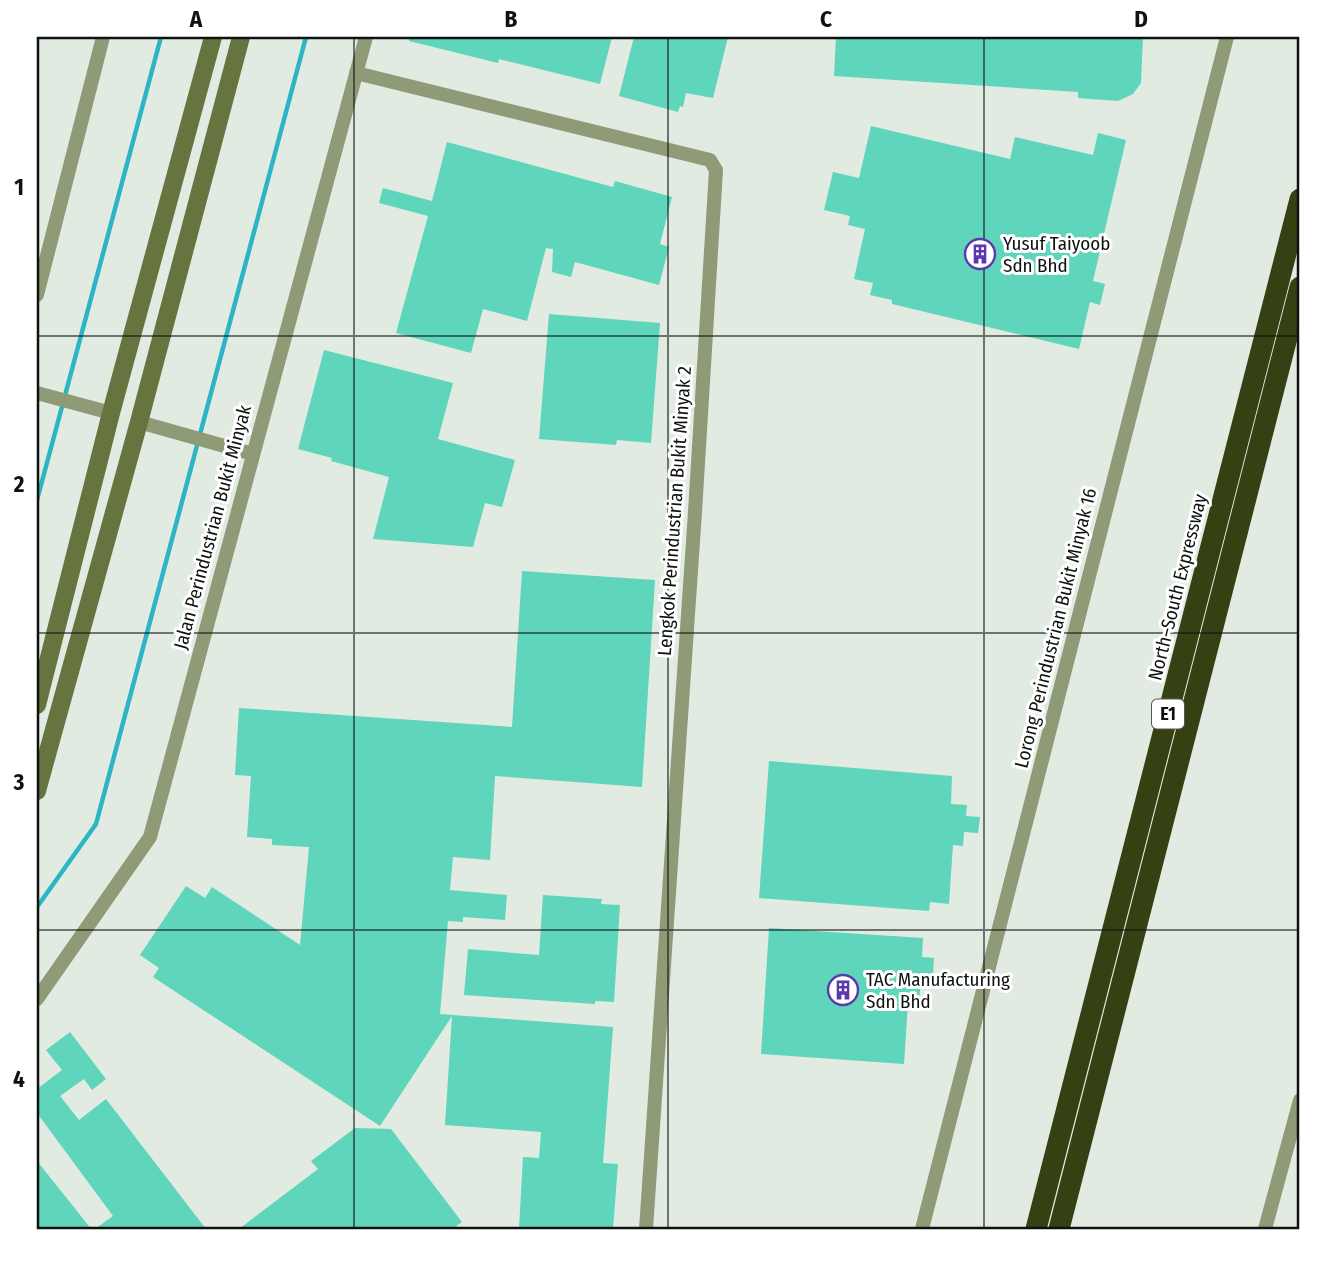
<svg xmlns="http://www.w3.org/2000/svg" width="1337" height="1266" font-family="'Fira Sans Condensed',sans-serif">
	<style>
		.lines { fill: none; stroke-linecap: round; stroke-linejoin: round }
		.stream { stroke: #2cb6c4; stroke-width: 4.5 }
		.building { fill: #5fd5bc }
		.minor { stroke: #8f9a77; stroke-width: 14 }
		.secondary { stroke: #667440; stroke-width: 18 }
		.motorway { stroke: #354013; stroke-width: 21 }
		.grid { fill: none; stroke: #0f1310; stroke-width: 2; stroke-opacity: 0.55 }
		.labels { text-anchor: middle; stroke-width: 6; stroke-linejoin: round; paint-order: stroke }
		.shield { fill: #fff; stroke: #575a58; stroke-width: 2 }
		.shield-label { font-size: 18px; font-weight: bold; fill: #0f1310 }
		.poi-label { font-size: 19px; fill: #0f1310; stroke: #fff; text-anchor: start }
		.street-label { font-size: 19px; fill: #0f1310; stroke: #fff }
		.neatline { fill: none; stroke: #0f1310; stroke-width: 2.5 }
		.grid-label { font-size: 23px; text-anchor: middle; font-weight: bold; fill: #0f1310 }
	</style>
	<rect width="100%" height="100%" fill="#e1ebe2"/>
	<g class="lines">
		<g class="stream">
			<path d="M37 500 161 37"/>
			<path d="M37 907 96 824 306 37"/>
		</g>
	</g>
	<g class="building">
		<path d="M409 37H612L600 84 499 59 498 63 409 41Z"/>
		<path d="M634 37H728L713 98 686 93 683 107 680 106 678 112 619 96Z"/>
		<path d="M836 37H1143L1141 83 1133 94 1118 101 1078 98V92L834 76Z"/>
		<path d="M871 126 1010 159 1015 137 1093 155 1098 133 1126 140 1093 281 1105 284 1100 305 1090 302 1079 349 892 304V300L870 295 873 283 854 279 865 229 848 225 850 216 824 210 833 172 859 178Z"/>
		<path d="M447 142 613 187 615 181 672 197 660 244 669 247 659 285 575 262 571 277 552 272 553 249 546 248 527 321 483 309 471 353 396 333 428 216 379 203 383 188 432 201Z"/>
		<path d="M549 314 660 323 651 443 617 440 616 445 539 439Z"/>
		<path d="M324 350 453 383 438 439 515 460 502 507 485 503 473 547 373 539 389 477 331 461 332 458 298 449Z"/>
		<path d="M522 571 655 580 642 787 495 776 490 860 453 857 450 890 507 895 505 920 463 917V922L448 921 440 1014 613 1027 603 1163 618 1164 613 1229H519L523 1157 539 1158 541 1132 445 1125 452 1016 380 1126 153 977 159 968 140 955 186 886 205 898 212 887 300 945 309 847 272 845V839L247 837 251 776 235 775 239 708 512 727Z"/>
		<path d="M769 761 952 776 951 804 967 805 966 816 980 817 978 833 964 832 963 846 953 845 949 904 930 902 929 911 759 898Z"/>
		<path d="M543 895 602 899 601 904 620 905 614 1002 595 1001V1004L464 995 468 949 539 955Z"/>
		<path d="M769 928 923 938 922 957 934 958 933 976 921 975 919 1004 908 1003 904 1064 761 1054Z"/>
		<path d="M70 1032 106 1079 92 1090 84 1079 60 1096 79 1120 106 1099 206 1229H95L113 1216 37 1113V1089L62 1070 46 1050Z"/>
		<path d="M355 1128 391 1129 462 1222 452 1229H239L318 1169 311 1161Z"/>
		<path d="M37 1161 73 1206 91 1229H37Z"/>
	</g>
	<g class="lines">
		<g class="minor">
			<path d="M356 73 710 160 716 170 695 512 646 1229"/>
			<path d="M37 295 103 37"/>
			<path d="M37 393 111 413"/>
			<path d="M139 422 253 454"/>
			<path d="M37 999 150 837 366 37"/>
			<path d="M922 1229 1227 37"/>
			<path d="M1265 1229 1300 1100"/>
		</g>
		<g class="secondary">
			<path d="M37 705 111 413 213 37"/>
			<path d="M37 791 139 422 241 37"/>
		</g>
		<g class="motorway">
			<path d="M1036 1229 1300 199"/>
			<path d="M1059 1229 1300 287"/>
		</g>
	</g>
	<path class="grid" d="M354 37V1229M668 37V1229M984 37V1229M37 336H1300M37 633H1300M37 930H1300"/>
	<defs>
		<g id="building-ring" transform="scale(1.575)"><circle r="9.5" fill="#fff" stroke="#5938b0" stroke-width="1.5"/><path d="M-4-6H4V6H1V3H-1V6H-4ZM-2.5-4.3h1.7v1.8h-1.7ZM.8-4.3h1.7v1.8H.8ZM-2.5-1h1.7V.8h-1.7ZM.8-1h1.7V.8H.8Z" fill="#5938b0"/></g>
	</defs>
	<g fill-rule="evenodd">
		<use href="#building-ring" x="980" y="254"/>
		<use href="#building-ring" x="843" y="990"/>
	</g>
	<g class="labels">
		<rect class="shield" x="1152" y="699.5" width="32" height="29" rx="5"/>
		<g class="shield-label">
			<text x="1168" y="720">E1</text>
		</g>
		<g class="poi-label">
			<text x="1003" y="250">Yusuf Taiyoob<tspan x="1003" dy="22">Sdn Bhd</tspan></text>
			<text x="866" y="986">TAC Manufacturing<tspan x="866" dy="22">Sdn Bhd</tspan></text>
		</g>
		<g class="street-label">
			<text transform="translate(674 511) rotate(-86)" y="7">Lengkok Perindustrian Bukit Minyak 2</text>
			<text transform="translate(212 527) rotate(-75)" y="7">Jalan Perindustrian Bukit Minyak</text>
			<text transform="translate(1177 587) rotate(-76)" y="7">North–South Expressway</text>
			<text transform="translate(1055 628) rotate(-76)" y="7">Lorong Perindustrian Bukit Minyak 16</text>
		</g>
	</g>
	<rect width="1337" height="1266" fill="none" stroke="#ffffff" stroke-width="77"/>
	<rect x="38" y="38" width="1260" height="1190" class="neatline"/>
	<g class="grid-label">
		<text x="196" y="27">A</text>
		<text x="511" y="27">B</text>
		<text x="826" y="27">C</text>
		<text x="1141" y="27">D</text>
		<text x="19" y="195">1</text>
		<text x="19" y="492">2</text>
		<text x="19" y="790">3</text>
		<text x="19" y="1087">4</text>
	</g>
</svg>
